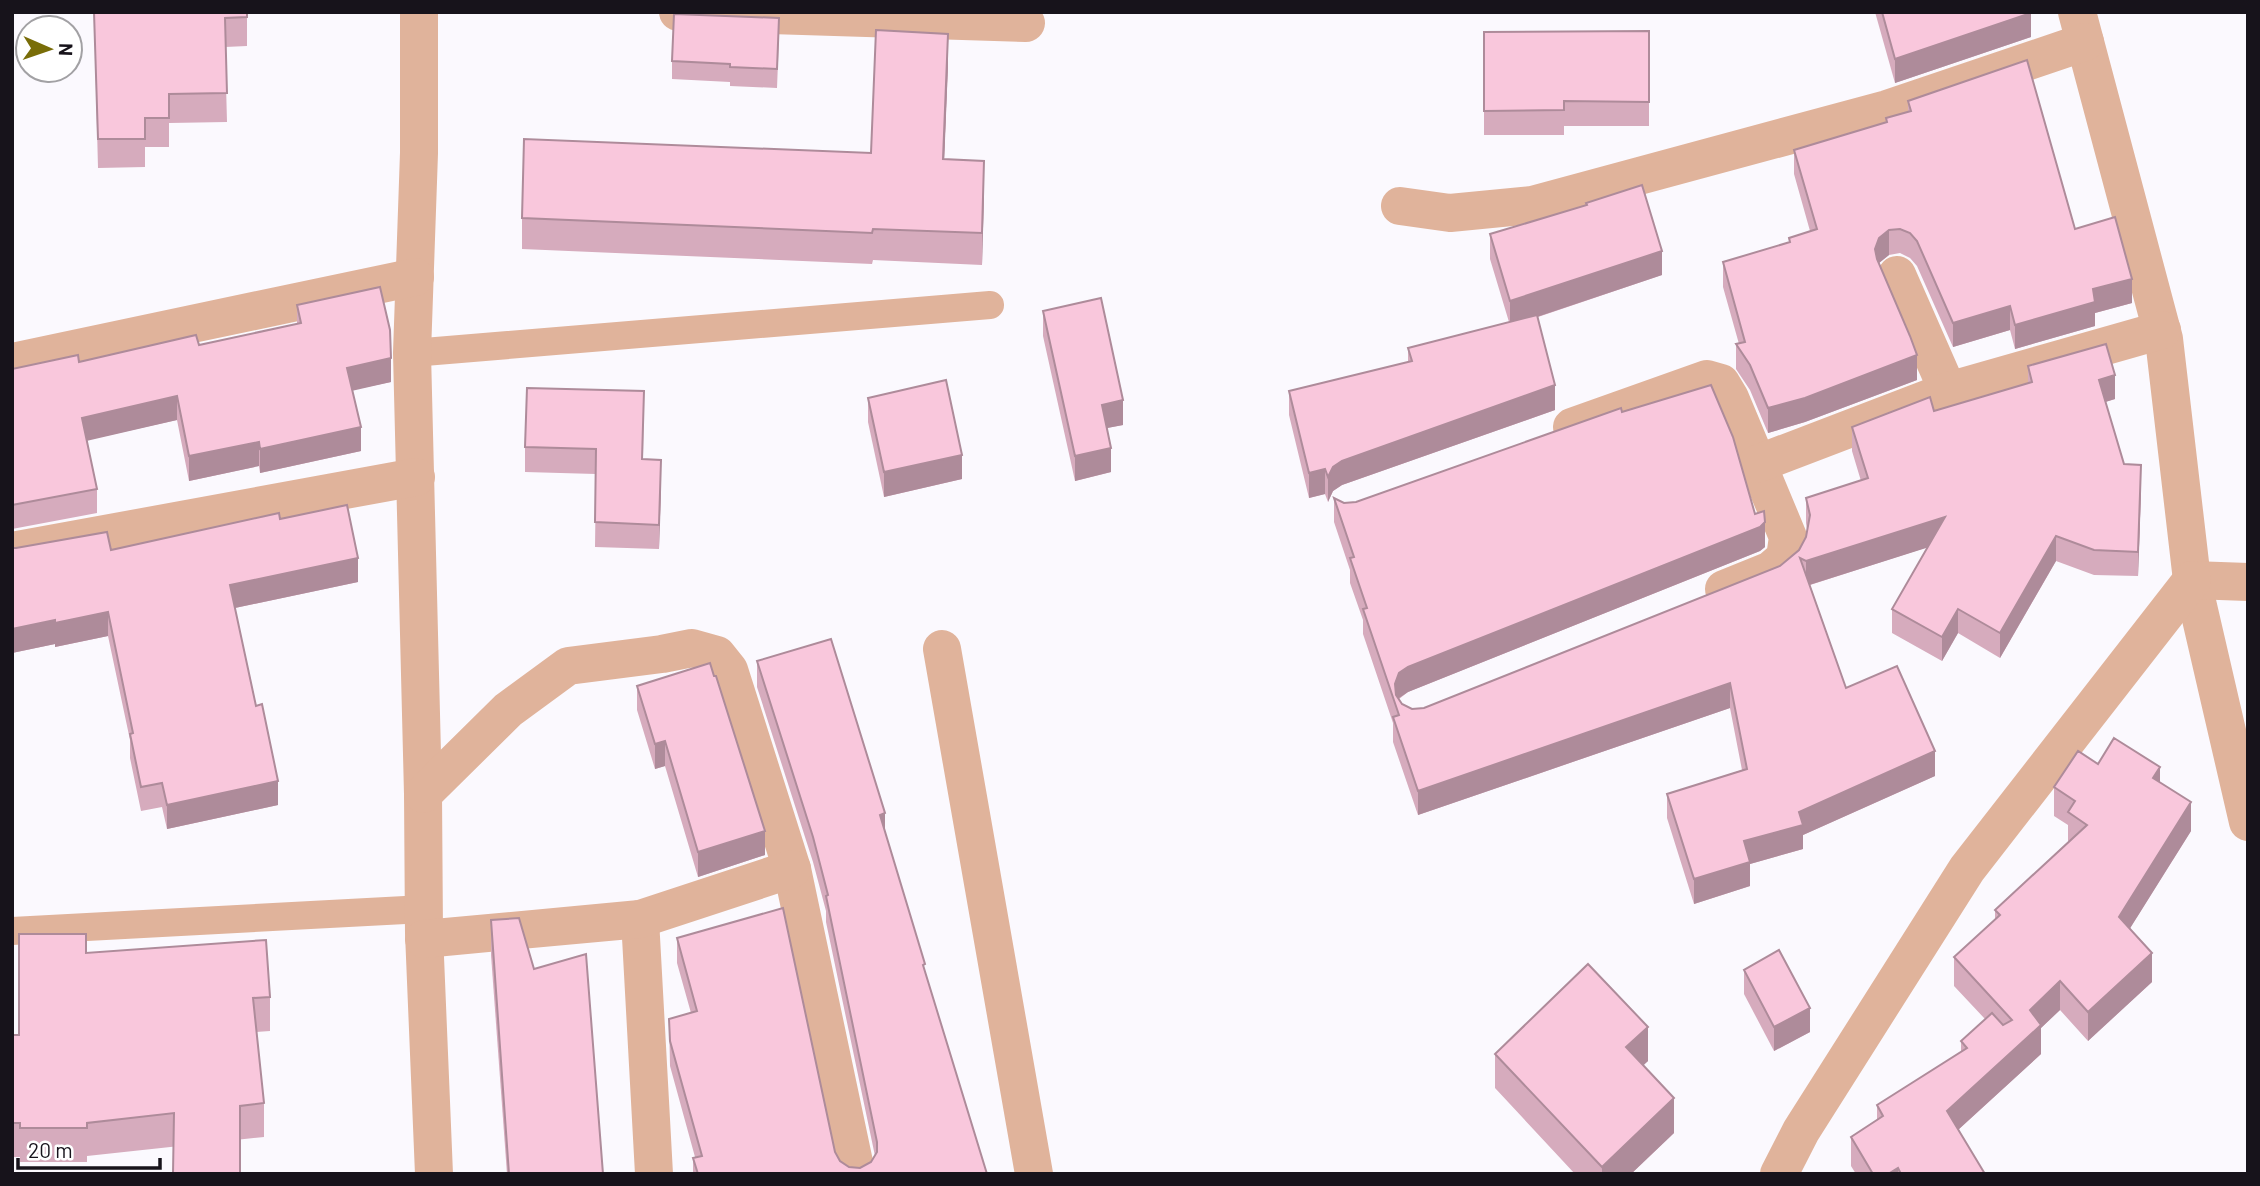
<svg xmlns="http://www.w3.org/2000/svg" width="2260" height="1186" font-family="Barlow,sans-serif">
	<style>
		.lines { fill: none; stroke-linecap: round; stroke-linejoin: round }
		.lane { stroke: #e0b39b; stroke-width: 28 }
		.street { stroke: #e0b39b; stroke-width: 38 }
		.wall { fill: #d6abbd }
		.shaded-wall { fill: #ae8b9a }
		.building { fill: #f9c7dc; stroke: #ae8b9a; stroke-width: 2 }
	</style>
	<rect width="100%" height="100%" fill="#fbf9fe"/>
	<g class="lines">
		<g class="lane">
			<path d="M412 353 990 305"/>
			<path d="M12 931 424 909"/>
		</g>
		<g class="street">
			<path d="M419 12V153L412 353 423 794 424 933 434 1174"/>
			<path d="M678 12 1026 23"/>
			<path d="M2077 12 2164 339 2192 580 2248 822"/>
			<path d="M1400 206 1450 213 1532 205 1887 109 2085 42"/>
			<path d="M1897 275 1948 391"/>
			<path d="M12 362 415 277"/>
			<path d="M1572 427 1707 379 1721 383 1730 398 1788 537 1785 558 1771 570 1724 589"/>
			<path d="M1757 464 1948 391 2162 330"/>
			<path d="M12 551 416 477"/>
			<path d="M2192 580 2248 582"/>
			<path d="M942 649 1034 1174"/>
			<path d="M423 794 508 710 568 666 662 654 692 648 717 655 729 670 792 869 856 1172"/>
			<path d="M640 919 654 1174"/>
			<path d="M424 939 640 919 792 869"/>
			<path d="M1779 1174 1801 1131 1967 869 2192 580"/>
		</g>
	</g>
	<g class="wall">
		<path d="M94 12H247V46L225 47 227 122 169 123V147H145V167L98 168Z"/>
		<path d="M1875 12H2031V37L1895 83Z"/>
		<path d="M1649 31V126H1564V135H1484V32Z"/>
		<path d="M779 37 777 88 730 86V82L672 79V61Z"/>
		<path d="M948 65 944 159 984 192 982 265 873 260 872 264 522 249V218L871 153Z"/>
		<path d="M1908 101 2075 229 2132 303 2095 313V326L2015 349 2010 330 1953 347 1917 266 1910 258 1900 253 1889 255 1879 263 1917 380 1805 422 1768 433 1750 390 1736 369V344H1739L1723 287V262L1789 243V238L1810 231 1794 174V150L1886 123V118L1908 112Z"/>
		<path d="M1490 234 1662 275 1538 317 1555 410 1342 485 1333 491 1328 502 1325 494 1309 498 1289 415V391L1408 362V348L1509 322 1490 259Z"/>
		<path d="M297 305 391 382 352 390 361 451 260 473 259 466 189 481 177 420 87 440 97 489V513L12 529V369L79 362 199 345 297 324Z"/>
		<path d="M1043 311 1123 425 1107 428 1111 472 1075 481 1043 336Z"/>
		<path d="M2028 366 2115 399 2105 402 2124 464 2141 489 2138 576 2094 575 2056 561 2000 658 1958 633 1942 661 1892 633V609L1928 547 1810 585 1846 688 1935 776 1803 835V849L1750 864V886L1694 904 1667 818V794L1742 770 1730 708 1418 815 1393 742V723L1363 634V620L1350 583V570L1334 522V498L1344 503 1356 502 1622 412 1765 547 1760 551 1408 692 1399 699 1402 704 1412 709 1424 708 1780 566 1799 550 1806 537 1807 530 1806 523V498L1861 481 1852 451V427L1934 411 2028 383Z"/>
		<path d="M644 391 643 459 661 484 659 549 595 547 596 474 525 472V447Z"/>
		<path d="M868 398 962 479 884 497 868 422Z"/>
		<path d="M280 519 358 582 235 608 278 805 167 829 162 807 141 811 130 758V740L108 636 55 647V644L12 653 111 550Z"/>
		<path d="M757 661 885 833 925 973 987 1174H693V1158L695 1157 670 1066 669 1019 691 1013 677 963V938L835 1152 840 1161 849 1167 860 1168 871 1162 875 1156 826 922V911L813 862 757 687Z"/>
		<path d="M714 676 765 855 698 877 665 766 655 769 637 710V686Z"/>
		<path d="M2098 764 2160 782 2191 831 2130 928 2152 982 2088 1041 2060 1010 2041 1028V1054L1958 1130 1985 1174H1856L1851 1166V1137L1877 1120V1105L1961 1052V1041L1985 1019 1954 986V957L1995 919V910L2069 842 2068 841V825L2054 816V787Z"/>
		<path d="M491 920 534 969 603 1174H507L491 955Z"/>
		<path d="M86 953 270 997V1031L256 1032 264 1103V1137L87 1156V1162H20V1157H12V1035H19Z"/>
		<path d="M1744 970 1810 1032 1774 1051 1744 994Z"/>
		<path d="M1495 1054 1648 1061 1643 1065 1674 1133 1631 1174H1575L1495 1088Z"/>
	</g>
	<g class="shaded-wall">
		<path d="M2031 13V37L1895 83V59Z"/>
		<path d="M948 34V65L943 190V159Z"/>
		<path d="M984 161V192L982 265V233Z"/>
		<path d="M1889 230V255L1879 263 1875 273V249L1879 238Z"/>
		<path d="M1662 251V275L1510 326V301Z"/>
		<path d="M2132 279V303L2095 313V326L2015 349V325L2093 289Z"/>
		<path d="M2010 306V330L1953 347V323Z"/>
		<path d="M1917 355V380L1805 422 1768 433V408Z"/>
		<path d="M391 358V382L347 392V368Z"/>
		<path d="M2115 375V399L2099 404V380Z"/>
		<path d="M1555 385V410L1342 485 1333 491 1328 502V477L1333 467 1342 461Z"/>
		<path d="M177 396V420L82 442V418Z"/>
		<path d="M1123 400V425L1102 429V405Z"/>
		<path d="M361 427V451L260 473V449Z"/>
		<path d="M259 442V466L189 481V456Z"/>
		<path d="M1111 448V472L1075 481V456Z"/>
		<path d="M962 455V479L884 497V472Z"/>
		<path d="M661 460V484L659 549V525Z"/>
		<path d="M2141 465V489L2138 576V552Z"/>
		<path d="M1325 469V494L1309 498V473Z"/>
		<path d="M1945 517V542L1806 586V561Z"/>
		<path d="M1765 522V547L1760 551 1408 692 1399 698 1396 706 1395 684 1399 673 1408 667Z"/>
		<path d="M2056 536V561L2000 658V633Z"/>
		<path d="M358 558V582L230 609V585Z"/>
		<path d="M1958 609V633L1942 661V637Z"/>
		<path d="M108 612V636L55 647V623Z"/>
		<path d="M55 620V644L12 653V629Z"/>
		<path d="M1730 683V708L1418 815V791Z"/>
		<path d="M665 741V766L655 769V744Z"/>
		<path d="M1935 751V776L1803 835V849L1750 864V886L1694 904V879L1744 841 1799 812Z"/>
		<path d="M2160 767V796L2153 778Z"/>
		<path d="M278 781V805L167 829V805Z"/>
		<path d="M2191 802V831L2119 946V917Z"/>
		<path d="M885 813V839L880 815Z"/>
		<path d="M765 831V855L698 877V852Z"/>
		<path d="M2152 953V982L2088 1041V1012Z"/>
		<path d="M2060 981V1010L2041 1028V1054L1947 1140V1111L2030 1010Z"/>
		<path d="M1810 1008V1032L1774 1051V1027Z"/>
		<path d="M1648 1027V1061L1626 1082V1047Z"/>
		<path d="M1674 1098V1133L1631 1174H1602V1167Z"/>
		<path d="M1898 1168V1174H1888Z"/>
	</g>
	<g class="building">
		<path d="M94 12H247V17L225 18 227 93 169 94V118H145V139H98Z"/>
		<path d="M1882 12H2031V13L1895 59Z"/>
		<path d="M674 14 779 18 777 69 730 67V64L672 61Z"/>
		<path d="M876 30 948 34 943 159 984 161 982 233 873 229 872 233 522 218 524 139 871 153Z"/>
		<path d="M1649 31V102L1564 101V110L1484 111V32Z"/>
		<path d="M2027 60 2075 229 2115 217 2132 279 2093 289 2095 302 2015 325 2010 306 1953 323 1917 241 1910 233 1900 229 1889 230 1879 238 1875 249 1877 259 1910 336 1917 355 1805 398 1768 408 1750 365 1736 344 1745 342 1723 262 1790 242 1789 238 1817 229 1794 150 1887 122 1886 118 1911 111 1908 101Z"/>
		<path d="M1642 185 1662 251 1510 301 1490 234 1587 205 1586 203Z"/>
		<path d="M380 287 390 330 391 358 347 368 361 427 260 449 259 442 189 456 177 396 82 418 97 489 12 505V369L78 355 79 362 196 335 199 345 301 323 297 305Z"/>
		<path d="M1101 298 1123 400 1102 405 1111 448 1075 456 1043 311Z"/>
		<path d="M1537 315 1555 385 1342 461 1333 467 1328 477 1325 469 1309 473 1289 391 1412 361 1408 348Z"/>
		<path d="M2106 344 2115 375 2099 380 2124 464 2141 465 2138 552 2094 550 2056 536 2000 633 1958 609 1942 637 1892 609 1945 517 1806 561 1800 558 1846 688 1897 666 1935 751 1799 812 1803 825 1744 841 1750 862 1694 879 1667 794 1747 769 1730 683 1418 791 1393 717 1399 715 1363 609 1367 608 1350 558 1354 557 1334 498 1344 503 1356 502 1621 408 1622 412 1711 385 1733 437 1755 514 1764 511 1765 522 1760 527 1408 667 1399 673 1395 684 1396 695 1402 704 1412 709 1424 708 1780 566 1799 550 1806 537 1810 515 1806 498 1868 478 1852 427 1930 397 1934 411 2032 382 2028 366Z"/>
		<path d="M946 380 962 455 884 472 868 398Z"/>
		<path d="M527 388 644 391 642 459 661 460 659 525 595 522 596 449 525 447Z"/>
		<path d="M347 505 358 558 230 585 256 706 262 704 278 781 167 805 162 783 141 787 130 734 133 733 108 612 55 623V620L12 629V548H16L107 532 111 550 279 513 280 519Z"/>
		<path d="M831 639 885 813 880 815 925 964 923 965 987 1174H698L693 1158 702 1156 670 1041 669 1019 697 1011 677 938 783 908 835 1152 840 1161 849 1167 860 1168 871 1162 877 1152V1142L826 896 828 895 813 837 757 661Z"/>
		<path d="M710 663 714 676H716L765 831 698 852 665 741 655 744 637 686Z"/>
		<path d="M2114 738 2160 767 2153 778 2191 802 2119 917 2152 953 2088 1012 2060 981 2030 1010 2041 1025 1947 1111 1985 1174H1901L1898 1168 1888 1174H1873L1851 1137 1883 1116 1877 1105 1967 1048 1961 1041 1992 1013 2003 1025 2012 1020 1954 957 2000 915 1995 910 2087 825 2068 812 2075 801 2054 787 2078 751 2098 764Z"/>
		<path d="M519 918 534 969 586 954 603 1174H509L491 920Z"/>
		<path d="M19 934H86V953L266 940 270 997 253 998 264 1103 240 1106V1174H173L174 1113 87 1123V1128H20V1123H12V1035H19Z"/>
		<path d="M1779 950 1810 1008 1774 1027 1744 970Z"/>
		<path d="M1588 964 1648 1027 1626 1047 1674 1098 1602 1167 1495 1054Z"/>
	</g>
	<rect width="2260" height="1186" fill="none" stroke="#17131b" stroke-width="28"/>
	<g transform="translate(49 49) rotate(92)"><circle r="33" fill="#ffffff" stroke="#a2a1a4" stroke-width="2"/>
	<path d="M0-5L12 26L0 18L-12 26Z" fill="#796d08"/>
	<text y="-10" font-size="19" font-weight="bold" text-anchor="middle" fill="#17131b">N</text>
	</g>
	<path d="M18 1158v10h142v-10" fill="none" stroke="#17131b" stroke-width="3.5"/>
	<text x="28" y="1158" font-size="21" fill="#17131b" stroke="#ffffff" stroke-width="5" paint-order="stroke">20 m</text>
</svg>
